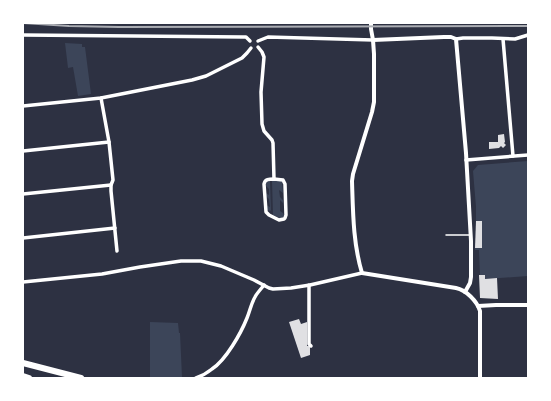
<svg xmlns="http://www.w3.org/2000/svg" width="551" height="401" font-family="'PT Sans Narrow',sans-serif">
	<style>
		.green { fill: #3c4559 }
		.building { fill: #e0e0e3 }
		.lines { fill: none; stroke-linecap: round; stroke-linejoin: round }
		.service { stroke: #fff; stroke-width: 1.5 }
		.minor { stroke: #fff; stroke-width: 3.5 }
		.tertiary { stroke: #fff; stroke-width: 4 }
		.motorway { stroke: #fff; stroke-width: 6 }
		.rail { stroke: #abadb3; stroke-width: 2 }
	</style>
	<rect width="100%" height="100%" fill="#2d3142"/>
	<g class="green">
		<path d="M65 43 82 44V47H85L91 94 78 96 73 67 68 68Z"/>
		<path d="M528 161V276L485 279V275H480L479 250H475V248H482V221H476V207L473 171 478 165Z"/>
		<path d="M267 181H270L271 210 270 211 267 210 266 205 270 207 269 199 266 196V193L269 195V189L266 186V183Z"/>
		<path d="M272 181H282L283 193 279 190 280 197 283 200V203L280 200V211L283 213 284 215 283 218H280L273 215Z"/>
		<path d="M150 322 178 323 179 333H180L182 377 174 378H150Z"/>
	</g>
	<g class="building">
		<path d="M504 134 505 142 504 143 506 145 503 148 501 146 499 148 489 149V142H498V135Z"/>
		<path d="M476 221H482V248H475Z"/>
		<path d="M479 275H485V279L497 278 498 299 480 298Z"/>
		<path d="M299 319 301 324 307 322V346H310V355L301 358 289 322Z"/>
	</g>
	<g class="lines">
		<path class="service" d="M446 235H470"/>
		<g class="minor">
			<path d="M23 35 243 37H246L250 41"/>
			<path d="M456 39 463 38H492L515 39 528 35"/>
			<path d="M503 39 513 156"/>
			<path d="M258 41 268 37 373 40"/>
			<path d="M258 47 262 52 264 57 261 92 262 124 264 131 272 140 273 143 274 179"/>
			<path d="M101 98 109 142 113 180 111 185V191L117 251"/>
			<path d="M23 106 101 98 192 80 206 76 242 58 247 53 251 48"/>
			<path d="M23 151 109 142"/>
			<path d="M466 160 528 155"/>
			<path d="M274 179 283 180 285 184 286 215 285 218 284 219 279 220 269 215 266 212 264 184C265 179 269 179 274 179Z"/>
			<path d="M23 194 111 185"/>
			<path d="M23 238 115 228"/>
			<path d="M23 282 102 274 140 267 181 261H201L221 266 254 280 269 288 273 289 291 288 310 285 362 273"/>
			<path d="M309 285V344L311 346"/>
			<path d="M196 378C202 376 207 373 212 369 226 360 241 333 247 318 250 311 251 304 255 297 257 293 261 289 264 285"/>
		</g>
		<g class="tertiary">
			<path d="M371 23V29L373 40 374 54V102L372 112 353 174 352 181C353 212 353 243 362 273L456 288C466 290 477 301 480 311V378"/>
			<path d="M373 40 444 37H451L456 39 466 153 471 241V277L470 283 465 292"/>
			<path d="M478 306 496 305H528"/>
		</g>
		<g class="motorway">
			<path d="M23 363 81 378"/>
			<path d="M23 376 29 378"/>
		</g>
		<path class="rail" d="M23 23 69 26 119 27 528 26"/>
	</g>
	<rect width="551" height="401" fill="none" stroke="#ffffff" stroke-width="48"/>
</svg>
